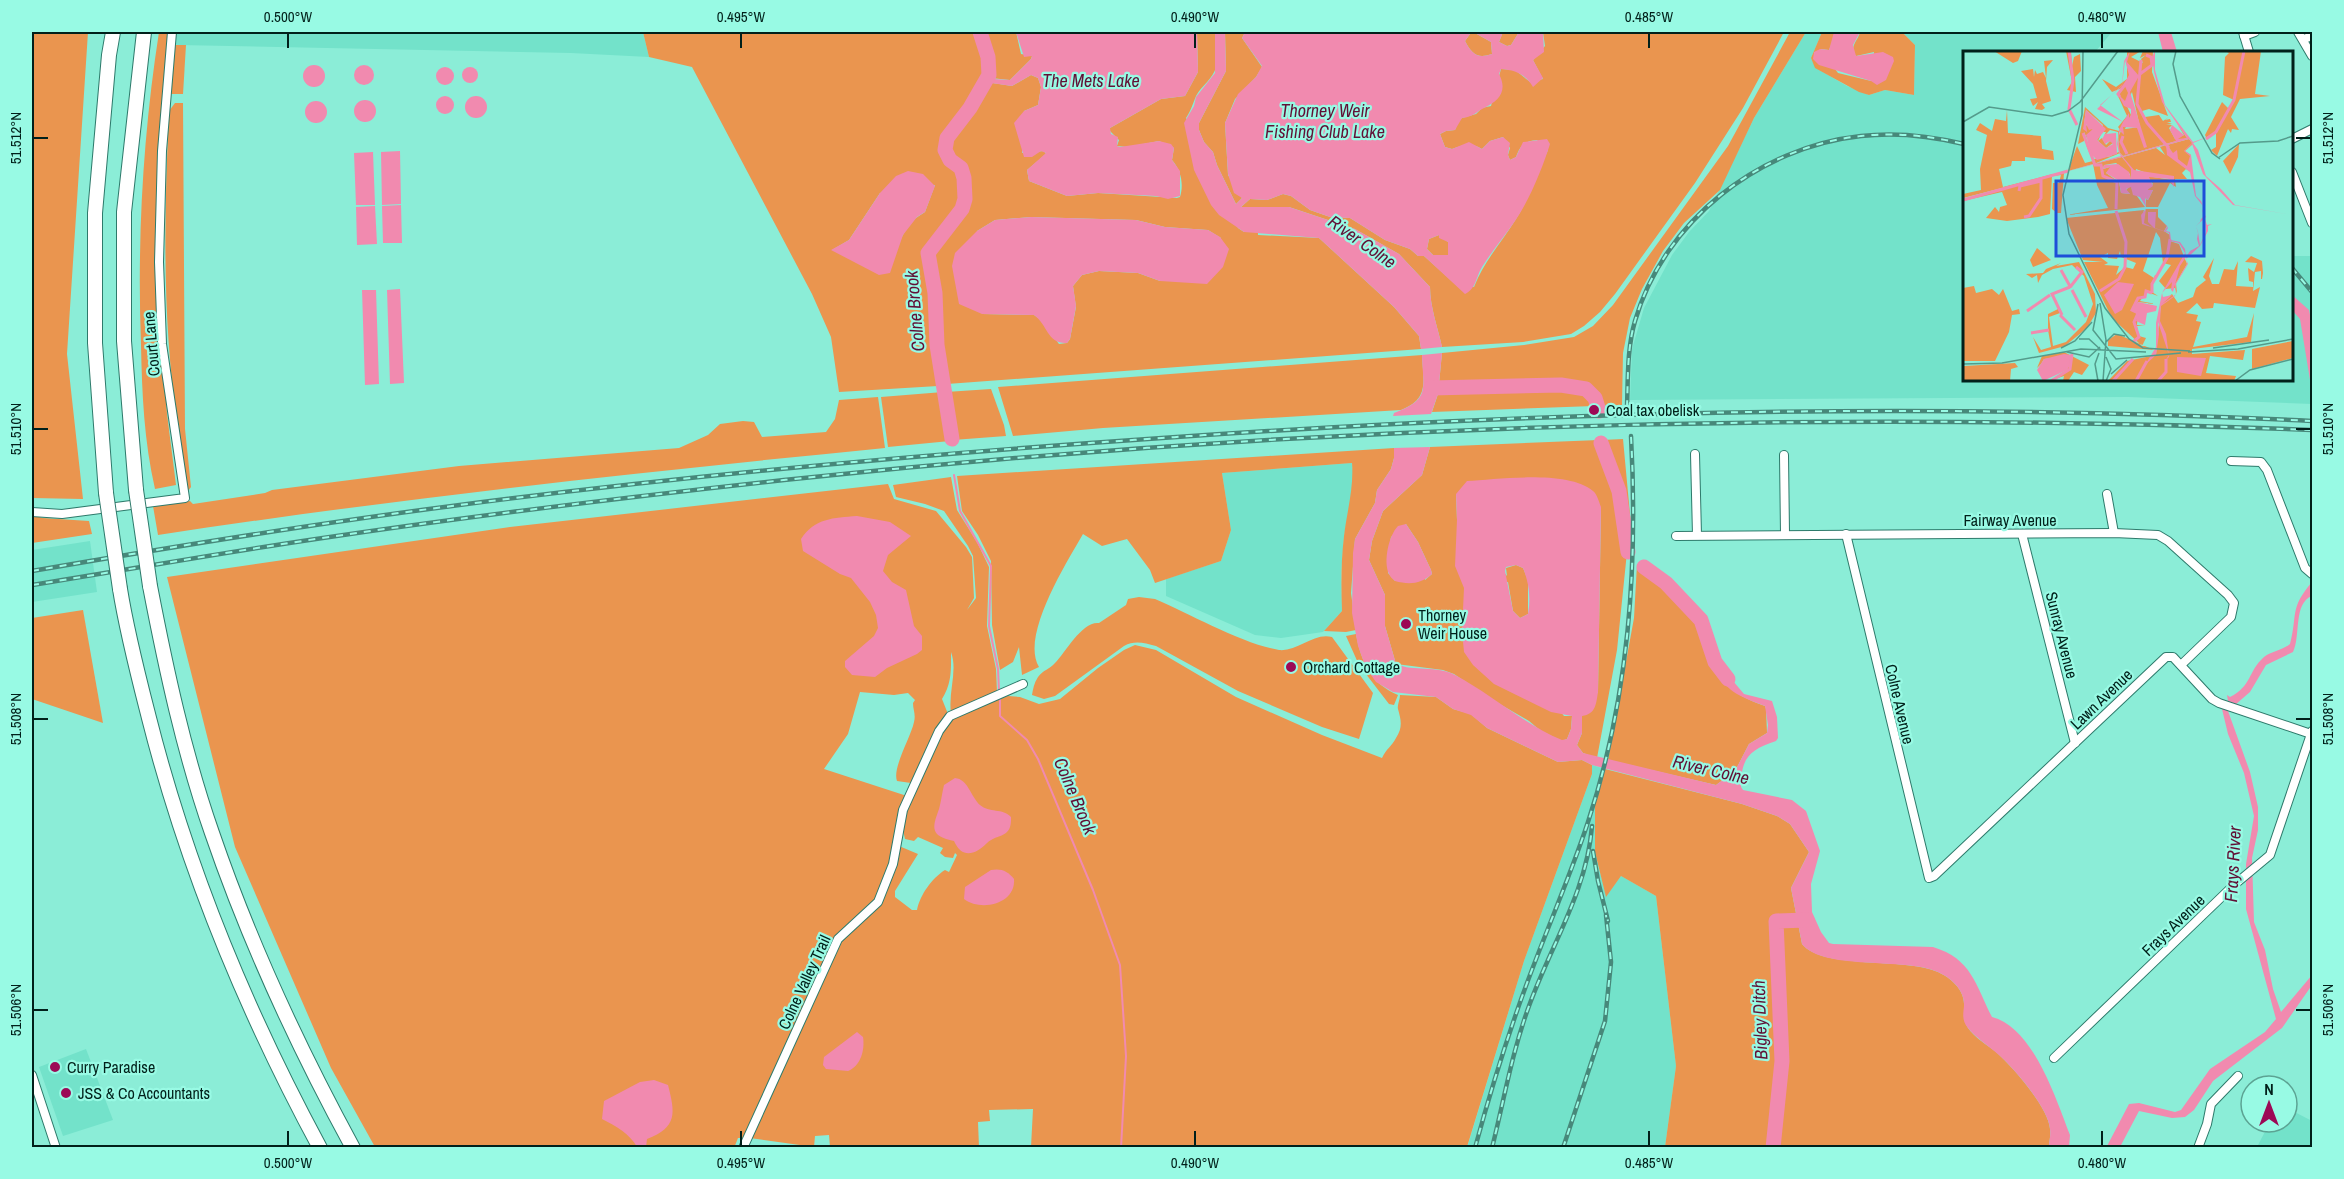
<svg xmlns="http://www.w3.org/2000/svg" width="2344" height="1179" font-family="'Archivo Narrow',sans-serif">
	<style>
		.built { fill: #73e2ca }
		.green { fill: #ea954f; fill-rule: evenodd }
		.water { fill: #f18aaf; fill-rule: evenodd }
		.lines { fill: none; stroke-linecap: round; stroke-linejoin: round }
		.stream { stroke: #f18aaf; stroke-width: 2 }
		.river { stroke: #f18aaf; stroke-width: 15 }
		.minor-casing { stroke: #2e7a6b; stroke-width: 10 }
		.motorway-casing { stroke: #2e7a6b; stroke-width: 16 }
		.minor { stroke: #fff; stroke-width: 8 }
		.motorway { stroke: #fff; stroke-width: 14 }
		.rail-casing { stroke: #47887a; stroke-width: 4.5 }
		.rail { stroke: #98fae4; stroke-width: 2; stroke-dasharray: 7; stroke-linecap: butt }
		.motorway-bridge-casing { stroke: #2e7a6b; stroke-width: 16; stroke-linecap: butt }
		.motorway-bridge { stroke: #fff; stroke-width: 14 }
		.ticks { fill: none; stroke: #01201a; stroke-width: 2 }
		.poi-dot { fill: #9c0956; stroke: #98fae4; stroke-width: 2 }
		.labels { text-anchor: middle; stroke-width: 4.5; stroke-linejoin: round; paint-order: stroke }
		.street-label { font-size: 16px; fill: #01201a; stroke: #98fae4 }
		.poi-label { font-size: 16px; fill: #01201a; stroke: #98fae4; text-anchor: start }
		.water-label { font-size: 18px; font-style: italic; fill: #611136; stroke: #98fae4 }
		.inset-river { fill: none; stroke: #f18aaf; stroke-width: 3 }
		.inset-road { fill: none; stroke: #549b8b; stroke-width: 1.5 }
		.view { fill: #1d4ed8; fill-opacity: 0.15; stroke: #1d4ed8; stroke-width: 3 }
		.inset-edge { fill: none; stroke: #01201a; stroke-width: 3 }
		.neatline { fill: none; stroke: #01201a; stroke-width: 2 }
		.ticks-label { font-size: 15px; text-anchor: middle; fill: #01201a }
	</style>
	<rect width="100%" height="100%" fill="#8bedd7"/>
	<g class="built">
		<path d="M168 32H643L649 57 571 53 178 45 166 43Z"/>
		<path d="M1806 32H1822L1811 58 1816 68 1847 86 1869 95 1885 90 1914 95 1915 45 1902 32H2112L2095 52H1964V380H2292V256H2312V404L2128 397 1630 400 1632 349 1644 308 1672 255 1689 232 1709 211 1754 118Z"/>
		<path d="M1352 463 1354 480 1344 537 1341 574 1342 611 1323 632 1281 638 1255 635 1166 596V579L1221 561 1231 530 1222 473Z"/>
		<path d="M90 541 97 592 32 602V550Z"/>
		<path d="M1592 765 1605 769 1595 799V852L1606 896 1621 876 1656 896 1676 1066 1665 1147 1467 1148 1524 961 1592 774Z"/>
		<path d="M86 1049 113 1120 63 1136 39 1067Z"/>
		<path d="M2287 1108 2312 1121V1147H2257L2270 1122H2287Z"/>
	</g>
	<g class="green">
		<path d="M58 32H88L67 354 83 499 32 498V33H57Z"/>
		<path d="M159 32H168L163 108 159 306 167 414 176 485 155 489C144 441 142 394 141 345 137 240 143 135 159 32Z"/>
		<path d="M643 32H978L987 58V75L946 137 943 150 948 162 960 170C973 212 948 221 928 251L934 294 933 335 938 386 839 392 831 337 812 294 692 67 649 57ZM935 185 925 212 910 222 897 246 832 250 849 240 880 193Z"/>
		<path d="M981 32H1016L1021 54 1032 56 1031 59 1010 80 991 78 990 57Z"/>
		<path d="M1197 32H1215L1216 67C1213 79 1202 85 1196 96 1193 103 1191 111 1186 118L1238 228 1244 232H1258V235L1319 238 1394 307 1419 336 1421 349 947 384 940 345 938 293 930 253C946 229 967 219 966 187 966 181 966 174 963 169 958 161 947 160 947 149 947 140 979 94 986 82L1012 86 1031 75 1038 78 1041 87 1038 105 1024 111 1022 153 1044 151 1046 154 1027 170 1029 181 1067 196 1098 193 1177 198 1180 197C1184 184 1181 170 1172 160L1174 148 1159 141 1128 147 1117 146 1119 140 1110 131V128L1161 99 1185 96 1198 72ZM1031 217 1136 220 1165 227 1208 230 1221 238 1183 281H1160L1138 273 1099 271 1082 275 1073 286 1076 307 1070 339 1067 343 1059 344 1041 320 1034 315 982 314 977 231 995 220Z"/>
		<path d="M1225 32H1245L1242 38 1262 67 1256 77 1235 99 1225 123 1228 175 1242 198 1236 204 1217 165 1213 152 1204 142 1199 130V123L1226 71Z"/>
		<path d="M1503 32H1519L1511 45 1507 46 1499 42Z"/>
		<path d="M1543 32H1784L1743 108 1695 183 1615 294 1600 312 1584 326 1571 334 1523 342 1442 347C1438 328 1430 307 1430 287L1399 254 1355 229 1289 207 1240 208 1250 199 1267 200 1283 194 1291 196 1310 210 1330 217 1350 218 1385 240 1410 249 1418 256H1424L1453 282 1474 287C1484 261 1502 242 1516 219 1530 197 1537 173 1548 150L1537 140C1524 141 1520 146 1516 157L1510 160 1508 155 1510 148 1503 137 1490 141 1482 149C1470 142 1464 145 1452 149L1445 147 1440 134 1446 131 1455 130 1459 120 1462 118 1476 114 1482 108 1491 106 1501 69 1515 70 1530 82 1543 79 1533 60 1545 46Z"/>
		<path d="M1790 32H1806L1754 118 1720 190 1684 223 1663 251 1642 289 1630 318 1623 353 1622 405 1432 412 1438 394 1442 353 1524 345 1574 337 1593 326 1613 305 1728 146Z"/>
		<path d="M1822 32H1834V38L1829 50 1820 49 1838 73 1871 81 1874 52 1856 56C1849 46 1858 41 1860 32H1902L1915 45 1914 95 1885 90 1869 95 1859 92 1815 68 1811 58Z"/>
		<path d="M1475 33 1491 42 1492 54C1477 59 1472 54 1465 41L1470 34Z"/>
		<path d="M175 45H186L183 94H170Z"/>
		<path d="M175 103H183L185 429 191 487 188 491C181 475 181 446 178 428 162 322 164 218 169 111Z"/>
		<path d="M1439 235 1448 242V255H1433L1427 249 1429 239Z"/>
		<path d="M1422 355C1423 381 1430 399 1401 410L1103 428 1013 436 998 387Z"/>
		<path d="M991 389 1004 425 1006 436 953 440 949 421 946 392Z"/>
		<path d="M943 392 950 441 888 447 881 397Z"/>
		<path d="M878 397 885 448C642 472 400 498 158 535L153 506 190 501 193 504 265 493 272 490 459 466 679 448 708 435 720 424 743 421 754 422 762 437 826 432 835 419 839 400Z"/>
		<path d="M1623 439 1631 525 1629 551 1620 492 1602 443V440Z"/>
		<path d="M1599 440 1618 492 1627 552 1617 650 1597 758 1583 753 1577 745 1582 733V716L1598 692 1601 507 1456 494 1457 520 1507 576 1506 568 1516 565 1523 568 1528 580V614L1520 618 1513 611 1508 582 1464 588 1564 716H1572L1571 729 1567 739 1562 741 1541 731 1529 721 1491 699 1454 674 1443 670 1396 664 1385 626V595L1369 560 1372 541 1383 511 1422 475 1430 447ZM1406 524 1418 542 1431 570 1432 574 1425 580 1424 567 1419 564 1412 569 1415 575 1419 576 1395 581 1388 573V555L1391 537Z"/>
		<path d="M1394 448V458L1391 469 1377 490 1375 503 1355 539 1351 593 1356 630 1346 632 1324 631 1342 611C1341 586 1341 561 1344 536 1347 511 1354 488 1352 463L1222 473 1231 530 1221 561 1155 583 1150 570 1127 539 1102 546 1083 534C1067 562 1020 636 1039 667L1022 675 1019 647 1013 662 1000 670 992 625 991 561 978 535 962 511 957 476Z"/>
		<path d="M951 477 957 510 977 542 989 567 987 626 996 669 997 692 951 713C948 692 958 671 951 652 951 670 952 683 942 699L948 714 916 776 911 783 897 781C892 768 911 737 914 722 916 714 913 710 913 703L915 700 908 693 894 695 860 692 848 734 824 769 907 796 899 846 918 854 895 891V897L912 910H917C920 895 932 878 945 870L949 872 957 855 955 853 953 858 945 857 940 853 943 848 918 837 914 841 905 839 903 830 907 811 939 737 951 717 1008 696 1020 697 1039 704 1060 699 1098 668 1124 650 1135 645 1156 650 1236 697 1322 735 1382 758C1386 749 1392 746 1396 738 1403 727 1401 720 1398 709 1397 705 1400 700 1400 695L1436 697 1453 709 1471 714 1487 728 1558 762 1582 760 1592 765V774L1524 961 1467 1147H1031L1033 1109 989 1110 990 1121 978 1122 979 1147H830L829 1135 815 1136 814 1147 750 1138H738L734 1148 375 1147 331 1068 235 847 167 577 510 527 888 484 894 499 936 511 966 547 972 557 974 598 967 610 976 598 973 556 968 546 944 511 925 504 896 497 893 485Z"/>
		<path d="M32 515 43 518 89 521 92 534 32 543Z"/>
		<path d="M1637 564C1657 579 1684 599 1698 621 1702 628 1704 639 1706 647 1717 681 1731 694 1765 706L1766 709 1767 733 1749 744 1735 771 1716 785 1608 760 1634 618Z"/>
		<path d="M1139 597 1155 599C1190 614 1243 644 1279 650 1297 652 1314 632 1332 637L1373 693 1359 739 1322 727 1238 691 1156 646C1144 643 1135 640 1124 646L1055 696 1044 699 1032 695C1033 689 1034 683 1038 677 1043 670 1050 669 1055 663 1066 652 1082 621 1099 623L1126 605 1128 599Z"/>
		<path d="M83 610 103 723 32 699V618Z"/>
		<path d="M1356 634C1361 661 1371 684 1398 695L1394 705 1389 704 1359 665 1346 636Z"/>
		<path d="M1605 769 1742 804 1777 816 1790 824 1809 852 1791 888 1802 944C1823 970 1904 957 1938 972 1951 978 1965 990 1964 1006 1964 1013 1964 1022 1968 1028 1974 1037 1987 1045 1996 1052 2012 1066 2049 1108 2050 1129 2051 1135 2049 1142 2049 1147H1665L1676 1066 1656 896 1621 876 1606 897 1595 852V799Z"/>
	</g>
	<g class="water">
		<path d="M1016 32H1197L1198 72 1185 96 1161 99 1110 128 1111 134 1118 137 1117 146 1120 147 1159 141 1171 144 1174 148 1172 160 1180 171V196L1168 199 1156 196 1098 193 1067 196 1029 181 1027 170 1046 153 1041 151 1032 157H1024L1014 123 1024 111 1038 105 1041 87 1038 78 1031 75 1012 86 984 82 989 75 994 79 1010 80 1031 59 1032 56 1024 57Z"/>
		<path d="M1215 32H1225L1226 71 1199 123V130L1204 142 1213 152 1217 165 1236 204 1242 198 1234 193 1228 174 1225 123 1238 94 1256 77 1262 66 1242 38 1245 32H1503L1499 42 1507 46 1511 45 1519 32H1543L1544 52 1533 60 1543 78 1533 87C1525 74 1515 70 1501 69L1499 74C1508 91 1499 101 1484 108 1476 112 1473 117 1462 118L1455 130 1446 131 1440 134 1445 147 1452 149 1469 142 1482 149 1490 141 1503 137 1510 143 1508 155 1510 160 1516 157 1523 142 1547 139 1550 144C1543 167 1529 201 1515 221 1504 237 1492 251 1482 267 1476 277 1476 289 1465 294L1424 256H1418L1410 249 1385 240 1350 218 1330 217 1310 210 1291 196 1283 194 1267 200 1250 199 1241 207H1289L1355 229 1399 254 1430 287C1430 307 1438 328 1442 347L1421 349 1419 336 1394 307 1319 238 1244 232 1219 215 1211 205 1194 170 1184 123 1194 106 1196 97 1215 73ZM1475 33 1491 42 1492 54C1477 59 1472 54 1465 41L1470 34ZM1439 235V238L1448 242V255H1433L1427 249 1429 239Z"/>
		<path d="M1834 32H1860L1853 45 1856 56 1883 52 1893 57 1894 61 1886 80 1877 85 1871 81 1819 65 1813 59 1814 52 1820 49 1829 50Z"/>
		<path d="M2158 32H2171L2177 52H2163Z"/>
		<circle cx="364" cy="75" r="10"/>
		<circle cx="314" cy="76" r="11"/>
		<circle cx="470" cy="75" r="8"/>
		<circle cx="445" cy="76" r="9"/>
		<circle cx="476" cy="107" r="11"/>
		<circle cx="445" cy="105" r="9"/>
		<circle cx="365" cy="111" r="11"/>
		<circle cx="316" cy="112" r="11"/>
		<path d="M400 151 401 204 382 205 381 152Z"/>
		<path d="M373 152 375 205H356L354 153Z"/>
		<path d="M908 171 923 174 935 186 925 212 917 217 903 235 890 273 879 275 831 250 849 240 880 193 896 176Z"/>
		<path d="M401 205 402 243H383L382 206Z"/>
		<path d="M375 206 377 244 357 245 356 207Z"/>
		<path d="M1031 217 1136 220 1165 227 1208 230 1220 237 1229 249 1223 267 1207 284 1160 281 1138 273 1099 271 1082 275 1073 286 1076 306 1070 339 1067 343C1047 344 1048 325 1034 315L982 314 959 304 952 266 955 253 977 231 995 220Z"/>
		<path d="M400 289 404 383 390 384 387 290Z"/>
		<path d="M362 290H376L379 384 365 385Z"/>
		<path d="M2292 295 2309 310 2311 320 2312 392 2300 319 2292 310Z"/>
		<path d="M1442 353 1438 394 1431 414 1393 416 1394 413C1431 399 1423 390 1422 355Z"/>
		<path d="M1430 447 1422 475 1383 511 1372 541 1369 560 1385 595V626L1396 664C1414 672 1437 665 1455 675 1491 694 1524 724 1562 740L1567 739 1571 729 1572 716 1551 712 1494 684 1473 665 1464 652 1462 631 1464 588 1455 566 1457 520 1456 494 1467 481C1498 479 1568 470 1593 491 1597 494 1599 502 1601 507L1598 692C1596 704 1596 714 1582 716V733L1577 745 1583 753 1716 785 1735 771 1749 744 1767 733 1768 725 1765 706C1736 695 1727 692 1711 664L1721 661 1728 675 1744 694 1772 701 1777 717 1778 738 1776 741C1749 750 1741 758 1741 787L1743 790 1792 800 1806 811 1820 851 1811 884 1812 912 1821 932 1829 943 1833 944 1933 947C1972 959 1975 984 1992 1017 2033 1027 2056 1099 2070 1135L2069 1147H2049C2049 1142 2051 1135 2050 1129 2049 1109 2014 1068 1999 1055 1989 1046 1976 1038 1968 1028 1962 1021 1963 1015 1964 1006 1965 990 1951 978 1938 972 1905 957 1823 971 1802 944L1791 888 1809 852 1790 824 1777 816 1742 804 1592 765 1582 760 1558 762 1487 728 1471 715 1453 709 1436 697 1393 692 1376 682 1366 668 1358 646 1352 613 1353 553 1355 539 1375 503 1377 490 1391 469 1394 458V448ZM1516 565 1523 568C1529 583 1531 598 1528 614L1520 618 1513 611 1505 571 1506 567Z"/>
		<path d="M857 516 890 522 911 536 888 555 883 571 892 582 906 590 914 626 922 636V650L917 654 887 668 875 677 852 675 845 667V661L874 636 878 628 876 615 870 602 851 578 840 574 803 551 801 539C815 518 833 518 857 516Z"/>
		<path d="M1406 524 1418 542 1431 570 1432 574C1421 584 1409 585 1395 581 1393 579 1390 577 1389 574 1383 561 1389 535 1398 526Z"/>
		<path d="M2312 582V596C2293 603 2301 636 2293 652L2266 665 2250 692 2228 711 2250 772 2258 807V830L2252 858 2254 922 2265 950 2273 989 2281 1012 2312 975V985L2282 1028 2213 1081 2194 1110 2185 1117 2172 1118 2139 1111 2120 1147 2106 1148 2129 1104 2139 1103 2175 1112 2181 1110 2210 1069 2265 1032 2276 1019 2246 909V864L2254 816 2244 773 2228 734 2222 709 2228 701 2227 695 2230 697C2252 686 2248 671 2264 657 2272 651 2283 650 2290 644 2298 614 2289 609 2312 582Z"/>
		<path d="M955 778C968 779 971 797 980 805 989 813 1003 808 1011 817 1012 839 998 833 987 843 975 855 962 859 954 841 930 836 932 828 939 809 941 802 942 793 944 785Z"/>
		<path d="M991 870C1001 868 1008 871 1014 879 1016 904 981 912 964 899L965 887Z"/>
		<path d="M857 1032 863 1037C865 1049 861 1066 848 1071L826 1069 823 1065 824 1057Z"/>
		<path d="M654 1080 668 1085C675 1113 678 1127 647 1139L646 1147H637C630 1134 616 1126 602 1119L604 1101 640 1082Z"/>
	</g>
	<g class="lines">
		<g class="stream">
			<path d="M954 475 960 511 991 566 989 626 998 669 999 691"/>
			<path d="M1000 696V716L1027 740 1038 759 1093 890 1120 965 1126 1056 1121 1148"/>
		</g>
		<g class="river">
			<path d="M1431 388 1561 385 1586 389 1595 398 1599 411"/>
			<path d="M952 439 937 345 935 293 928 253 962 209 965 199 964 178 961 168 950 160 945 150 947 138 970 108 989 75 988 57 980 32"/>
			<path d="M1601 443 1619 491 1628 552"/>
			<path d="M1644 567 1666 583 1701 620 1715 662 1728 679"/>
			<path d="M1773 1148 1782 1061 1776 921 1807 920"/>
		</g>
		<g class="minor-casing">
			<g id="minor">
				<path d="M2243 32 2249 52"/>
				<path d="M2298 32 2312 56"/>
				<path d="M2244 36 2255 32"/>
				<path d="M2304 39 2312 36"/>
				<path d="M2292 139 2312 129"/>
				<path d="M2292 172 2312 223"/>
				<path d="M1695 454 1697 535"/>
				<path d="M1784 455 1785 534"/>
				<path d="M2231 461 2261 462 2267 470 2305 568 2312 574"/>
				<path d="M2107 494 2114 533"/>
				<path d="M32 512 62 514 185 498 162 344 159 262 162 151 172 32"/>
				<path d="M1846 534 1929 878 1934 876 2166 657H2173L2212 699 2219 703 2311 734"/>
				<path d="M2022 534 2075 743"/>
				<path d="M1676 536 2114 533 2158 535 2168 541 2228 595 2234 603 2231 617 2181 665"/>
				<path d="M2054 1058 2234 885 2270 855 2312 731"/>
				<path d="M32 1075 56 1148"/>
				<path d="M743 1148 838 939 878 902 893 864 903 810 939 731 950 716 1023 684"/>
				<path d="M2198 1148 2207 1124 2211 1104 2238 1076"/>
			</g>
		</g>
		<g class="motorway-casing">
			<g id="motorway">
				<path d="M136 490 124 341V212L144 32"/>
				<path d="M106 493 95 343V213L109 55 113 32"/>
				<path d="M150 586C166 669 184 753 212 833 249 941 298 1047 353 1148"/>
				<path d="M120 589C127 633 138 675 149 718 187 868 246 1011 320 1148"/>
			</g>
		</g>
		<use href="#minor" class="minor"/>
		<use href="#motorway" class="motorway"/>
		<g class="rail-casing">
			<g id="rail">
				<path d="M2292 268 2312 292"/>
				<path d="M1627 407C1628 379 1627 348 1635 321 1664 221 1759 147 1861 136 1895 132 1931 136 1964 144"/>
				<path d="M32 571C171 547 312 524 452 506 688 475 925 454 1162 438 1545 411 1930 402 2312 421"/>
				<path d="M32 585C126 570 221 553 316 539 471 516 627 497 784 480 1291 426 1803 410 2312 430"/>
				<path d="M1593 851 1598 881 1608 921"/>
				<path d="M1475 1148C1491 1089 1509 1031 1530 975 1549 924 1571 874 1588 822 1629 697 1638 567 1631 436"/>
				<path d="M1492 1148C1504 1100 1512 1052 1529 1006 1551 945 1587 891 1592 826"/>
				<path d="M1563 1148 1605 1021 1611 962 1606 915"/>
			</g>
		</g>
		<use href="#rail" class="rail"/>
		<g class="motorway-bridge-casing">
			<g id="motorway-bridge">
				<path d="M136 490 150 586"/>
				<path d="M106 493 120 589"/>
			</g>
		</g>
		<use href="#motorway-bridge" class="motorway-bridge"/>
	</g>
	<path class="ticks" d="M288 33V48M741 33V48M1195 33V48M1649 33V48M2102 33V48M33 138H48M2296 138H2311M33 429H48M2296 429H2311M33 719H48M2296 719H2311M33 1010H48M2296 1010H2311M288 1131V1146M741 1131V1146M1195 1131V1146M1649 1131V1146M2102 1131V1146"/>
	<g class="poi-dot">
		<circle cx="1594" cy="410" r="6"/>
		<circle cx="1406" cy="624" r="6"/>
		<circle cx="1291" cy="667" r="6"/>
		<circle cx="55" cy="1067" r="6"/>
		<circle cx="66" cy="1093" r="6"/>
	</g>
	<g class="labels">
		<g class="street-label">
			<text transform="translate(151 344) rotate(-95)" y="6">Court Lane</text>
			<text x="2010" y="526">Fairway Avenue</text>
			<text transform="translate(2062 635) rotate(76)" y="6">Sunray Avenue</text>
			<text transform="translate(2101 699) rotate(-44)" y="6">Lawn Avenue</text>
			<text transform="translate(1900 704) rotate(77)" y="6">Colne Avenue</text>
			<text transform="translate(2173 925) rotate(-44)" y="6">Frays Avenue</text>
			<text transform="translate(804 982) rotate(-65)" y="6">Colne Valley Trail</text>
		</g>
		<g class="poi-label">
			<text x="1606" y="416">Coal tax obelisk</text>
			<text x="1418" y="621">Thorney<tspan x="1418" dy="18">Weir House</tspan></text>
			<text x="1303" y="673">Orchard Cottage</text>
			<text x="67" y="1073">Curry Paradise</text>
			<text x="78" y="1099">JSS &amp; Co Accountants</text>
		</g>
		<g class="water-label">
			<text x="1091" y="87">The Mets Lake</text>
			<text x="1325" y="117">Thorney Weir<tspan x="1325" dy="21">Fishing Club Lake</tspan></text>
			<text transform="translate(1362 242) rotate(35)" y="6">River Colne</text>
			<text transform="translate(915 311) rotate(-95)" y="6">Colne Brook</text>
			<text transform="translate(1711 770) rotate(13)" y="6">River Colne</text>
			<text transform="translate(1075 796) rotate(67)" y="6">Colne Brook</text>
			<text transform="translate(2233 864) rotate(-87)" y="6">Frays River</text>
			<text transform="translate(1760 1020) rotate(-92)" y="6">Bigley Ditch</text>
		</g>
	</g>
	<g transform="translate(1963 51)">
		<rect width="330" height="330" fill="#8bedd7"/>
		<path d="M31 0H59L55 10 50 12ZM103 0H108L109 15 111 6 117 3 118 20 112 26 113 41 104 39 109 31ZM164 0H178L168 6 180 12 178 8 183 4 177 7 180 0H190L189 21 205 65 186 58 179 60 182 66 196 64 200 70 206 66 202 69 207 68 208 71H204L209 73H203L209 74 206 77 212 88 221 84 213 71 224 87 160 105 157 102 131 113 159 106 162 110 160 106 193 97 202 104 197 96 203 94 209 101 204 94 226 88 230 93 222 100 228 104 227 113 230 122 229 129V121L225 116 228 121 223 118 219 122 224 128H212L213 136 207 132 195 156H183V148L168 137 182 156 103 164 145 157 134 134 130 113 105 120 114 95 122 112 130 110 123 94 131 108 149 105 145 101 147 98 151 103 156 101 155 81 147 79 141 85 143 81H139L135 90 139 87 143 94 147 90 150 92 143 97 134 89 140 74 123 59 121 73 130 78 124 87 121 81V90L115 93 122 56 145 77 156 80V84L158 80 155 76 164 65 155 45 161 36 149 41 139 28 153 36 164 28ZM169 41 177 76 162 78 168 64 163 53ZM153 112 167 123 168 134 163 139 167 143 158 142 156 131 143 122 147 118 151 125 155 117 149 120 147 116 140 118 141 114ZM173 118 194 126H211L209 129 184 125 190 133 184 139H190L185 149 171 143ZM262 0H298L292 43 307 45 277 48 268 66 276 79 269 78 268 82 265 78 254 105 248 99 253 96V82L244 88 242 84 259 51 265 57 271 49 260 44 262 6 266 2ZM90 9 84 16 83 30 88 50 79 53 82 57 79 59 72 58 75 51 70 55 67 48 74 47 70 33 58 20 70 18 71 26 72 19 74 23 80 21 83 27 81 10ZM44 59 45 82 78 85 79 98 90 100 91 109 62 106V110H49L48 115 36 118 40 136 90 123V124L0 147V143L18 139 17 118 24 84 13 79 17 72 29 80 32 68 43 70ZM276 93 275 106 267 123 260 110ZM101 122 98 162H94L89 158 90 132H96L98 124 91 125ZM89 125 87 163 75 166 44 170 23 167 32 156 36 161 37 156 44 154 39 141 0 150ZM183 158H195V166L204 175 201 180 207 184V190L216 193 224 213 213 232 214 243 212 237 203 238 196 230 208 214 200 212 197 187 193 181 180 220 191 227 192 224H195L189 234V241L195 245 184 241 177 250 193 253 175 251 170 259 175 262 174 274H182L174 275 176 285 183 287 179 295 149 267 121 211H140L120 209 103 167 181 159 180 162ZM157 200 158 206 173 212 170 218 162 216 153 224 156 215 141 214 145 212 137 206 145 202V207L154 208ZM74 197 88 209 70 216 67 209ZM288 205 299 210 300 222 299 228H298V220L292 221 290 240 297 236 292 257 251 252 250 257 239 258 234 252 223 262 235 264 233 270 238 271 230 296 284 286 291 262 288 291 229 298V303L282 299 280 309 247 305 243 322 273 325 271 330H145L164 310 193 304 198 252 209 243 215 252 230 246 233 237 243 229 240 226 251 207 246 225 249 233H256L261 218 271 219 275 210 273 235 290 236V231L286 230 285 217 291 221 294 212 282 211ZM116 211 132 243 133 262 124 277 102 295 76 302 70 286 78 299 88 296 85 279V263L95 258 97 262 86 266 90 295 103 291 123 271 130 253 121 225 109 214 90 218 79 224 75 232 74 224 69 227 63 223 80 222 83 218 98 212 93 215ZM11 235 13 242 29 238 36 244 40 238 49 260 56 258 57 263 49 264 46 281 32 310H0V237ZM154 283 191 299 145 295V289ZM330 290V307L289 318V298ZM101 301 126 314 119 324 111 321 105 330H100L101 325 86 330 104 319 108 305 81 308 78 313 74 317 79 305ZM52 312 55 316 48 318 47 330H0L1 315Z" fill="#ea954f" fill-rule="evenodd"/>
		<path d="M167 0 164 11 176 25 167 41 184 96 181 97 174 77 160 76 161 84 157 80 155 88 157 102 160 105 213 90 207 79 209 74 221 84 215 88 224 87 199 51 191 21 189 6 192 0V19L202 54 230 91 247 85 230 92 235 99 243 125 258 138 272 154 330 164 270 154 240 123 229 93 222 100 228 104 233 145 238 150 240 155 232 145 227 121 204 104 203 94 160 106 171 119 211 125V136L206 128 186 126 190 135 184 139H190L185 149 182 147 183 156 177 146 170 144 168 136 163 138 167 143 158 142 156 130 143 122 147 116 140 118 141 114 155 113 166 121 168 128V118L159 106 102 121 158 105 156 102 154 93 156 79 160 71 134 58 159 34 161 10ZM162 9 166 24 161 33 165 42 162 50 155 43 161 55 168 58V64L166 67V62L160 71 137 54 159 35ZM226 88 229 92 221 100 227 105 224 115 215 108 214 99 210 102 204 94ZM123 59 143 78 134 89 143 97 150 93 147 90 142 93 139 88 142 83 153 82 154 103 134 109 128 103 123 84 130 78 126 79 123 73 124 81 120 78ZM183 158 181 172 191 177 185 171V161H193L192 177 201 180 204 176 201 172 204 175 205 177 203 180 207 181 208 189 217 191 222 198 223 206 227 200 236 195 234 188 235 182 233 175 237 171 238 168 241 165 239 158 243 166 233 175 235 181 237 194 243 181 242 168 244 174 249 173 245 175V180L237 195 223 208 225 213 213 233 212 245 198 255 197 270 203 283 206 306 202 310 206 304 195 271 196 283 193 304 182 314 193 296V272L199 242 222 202 216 192 207 190 206 182 179 173 178 164ZM223 206 224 213 212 233V244L199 253 209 244 200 246 199 242 209 231 208 239 210 241 217 215ZM155 231 171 233 159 259 152 263 141 244ZM175 251 194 255 193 260 184 262 182 274 173 270 175 262 170 258ZM101 303 108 304 109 311 104 319 80 330 74 319 81 308ZM214 306 243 307 238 325 214 321Z" fill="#f18aaf" fill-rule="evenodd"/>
		<path class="inset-river" d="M106 0 110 29 106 58 114 74M178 9 174 53 184 72 206 97M177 23 189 14 188 6 183 4M157 46 155 43 164 31M120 82 132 114H138L140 125 154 131 153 158M160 85 158 91 164 103M243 88 253 81 271 49 281 0M56 140 57 135 78 130V147L66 165 61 166M0 149 105 120M98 219 108 237M108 235 119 221 113 216M109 239 123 266M137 240 156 228 162 216 163 191 153 160M189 242V233L204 207 207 188M64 260 87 244M97 264 112 279M99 264 89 243 107 236M68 282 86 279M170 291 176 286 171 271 175 262 169 259 175 247 182 246 183 240 189 242M88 330 107 318 109 303M150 330 170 308M173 330 184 310M195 330 203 321V308"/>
		<path class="inset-road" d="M120 0 119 64 100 144 106 183 142 257 166 288 180 297 227 300M213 0 210 13 217 45 249 102 257 108M0 71 26 56 89 65 105 60 117 51 155 0M255 107 277 92 315 90 330 85M137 252 143 289 140 330M135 253 130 279 153 308 218 302M116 288H126L138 299M143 291 151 283 162 285M98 297 112 290 129 271M250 297 306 289M104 301 126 306 137 296M225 301 275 298 330 288M143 306 148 318 143 330M0 313 39 312 118 298 183 301M148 323 164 309M135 330 132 313 136 302M272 330 287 319 330 308"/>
		<path class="view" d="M93 130H241V205H93Z"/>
		<rect width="330" height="330" class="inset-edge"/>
	</g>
	<rect width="2344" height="1179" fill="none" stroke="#98fae4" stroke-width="66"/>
	<g transform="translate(2269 1104)"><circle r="28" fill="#98fae4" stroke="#5ca393" stroke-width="1.5"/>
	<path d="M0-4.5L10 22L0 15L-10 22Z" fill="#9c0956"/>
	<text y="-9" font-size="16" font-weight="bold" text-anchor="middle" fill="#01201a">N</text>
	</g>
	<rect x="33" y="33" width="2278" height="1113" class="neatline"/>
	<g class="ticks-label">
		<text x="288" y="22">0.500°W</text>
		<text x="741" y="22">0.495°W</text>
		<text x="1195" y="22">0.490°W</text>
		<text x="1649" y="22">0.485°W</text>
		<text x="2102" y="22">0.480°W</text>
		<text transform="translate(16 138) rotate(-90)" y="5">51.512°N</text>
		<text transform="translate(2328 138) rotate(-90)" y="5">51.512°N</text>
		<text transform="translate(16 429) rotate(-90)" y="5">51.510°N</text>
		<text transform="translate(2328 429) rotate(-90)" y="5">51.510°N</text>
		<text transform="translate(16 719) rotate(-90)" y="5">51.508°N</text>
		<text transform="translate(2328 719) rotate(-90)" y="5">51.508°N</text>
		<text transform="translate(16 1010) rotate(-90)" y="5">51.506°N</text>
		<text transform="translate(2328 1010) rotate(-90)" y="5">51.506°N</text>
		<text x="288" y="1168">0.500°W</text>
		<text x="741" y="1168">0.495°W</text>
		<text x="1195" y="1168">0.490°W</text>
		<text x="1649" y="1168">0.485°W</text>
		<text x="2102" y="1168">0.480°W</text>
	</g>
</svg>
